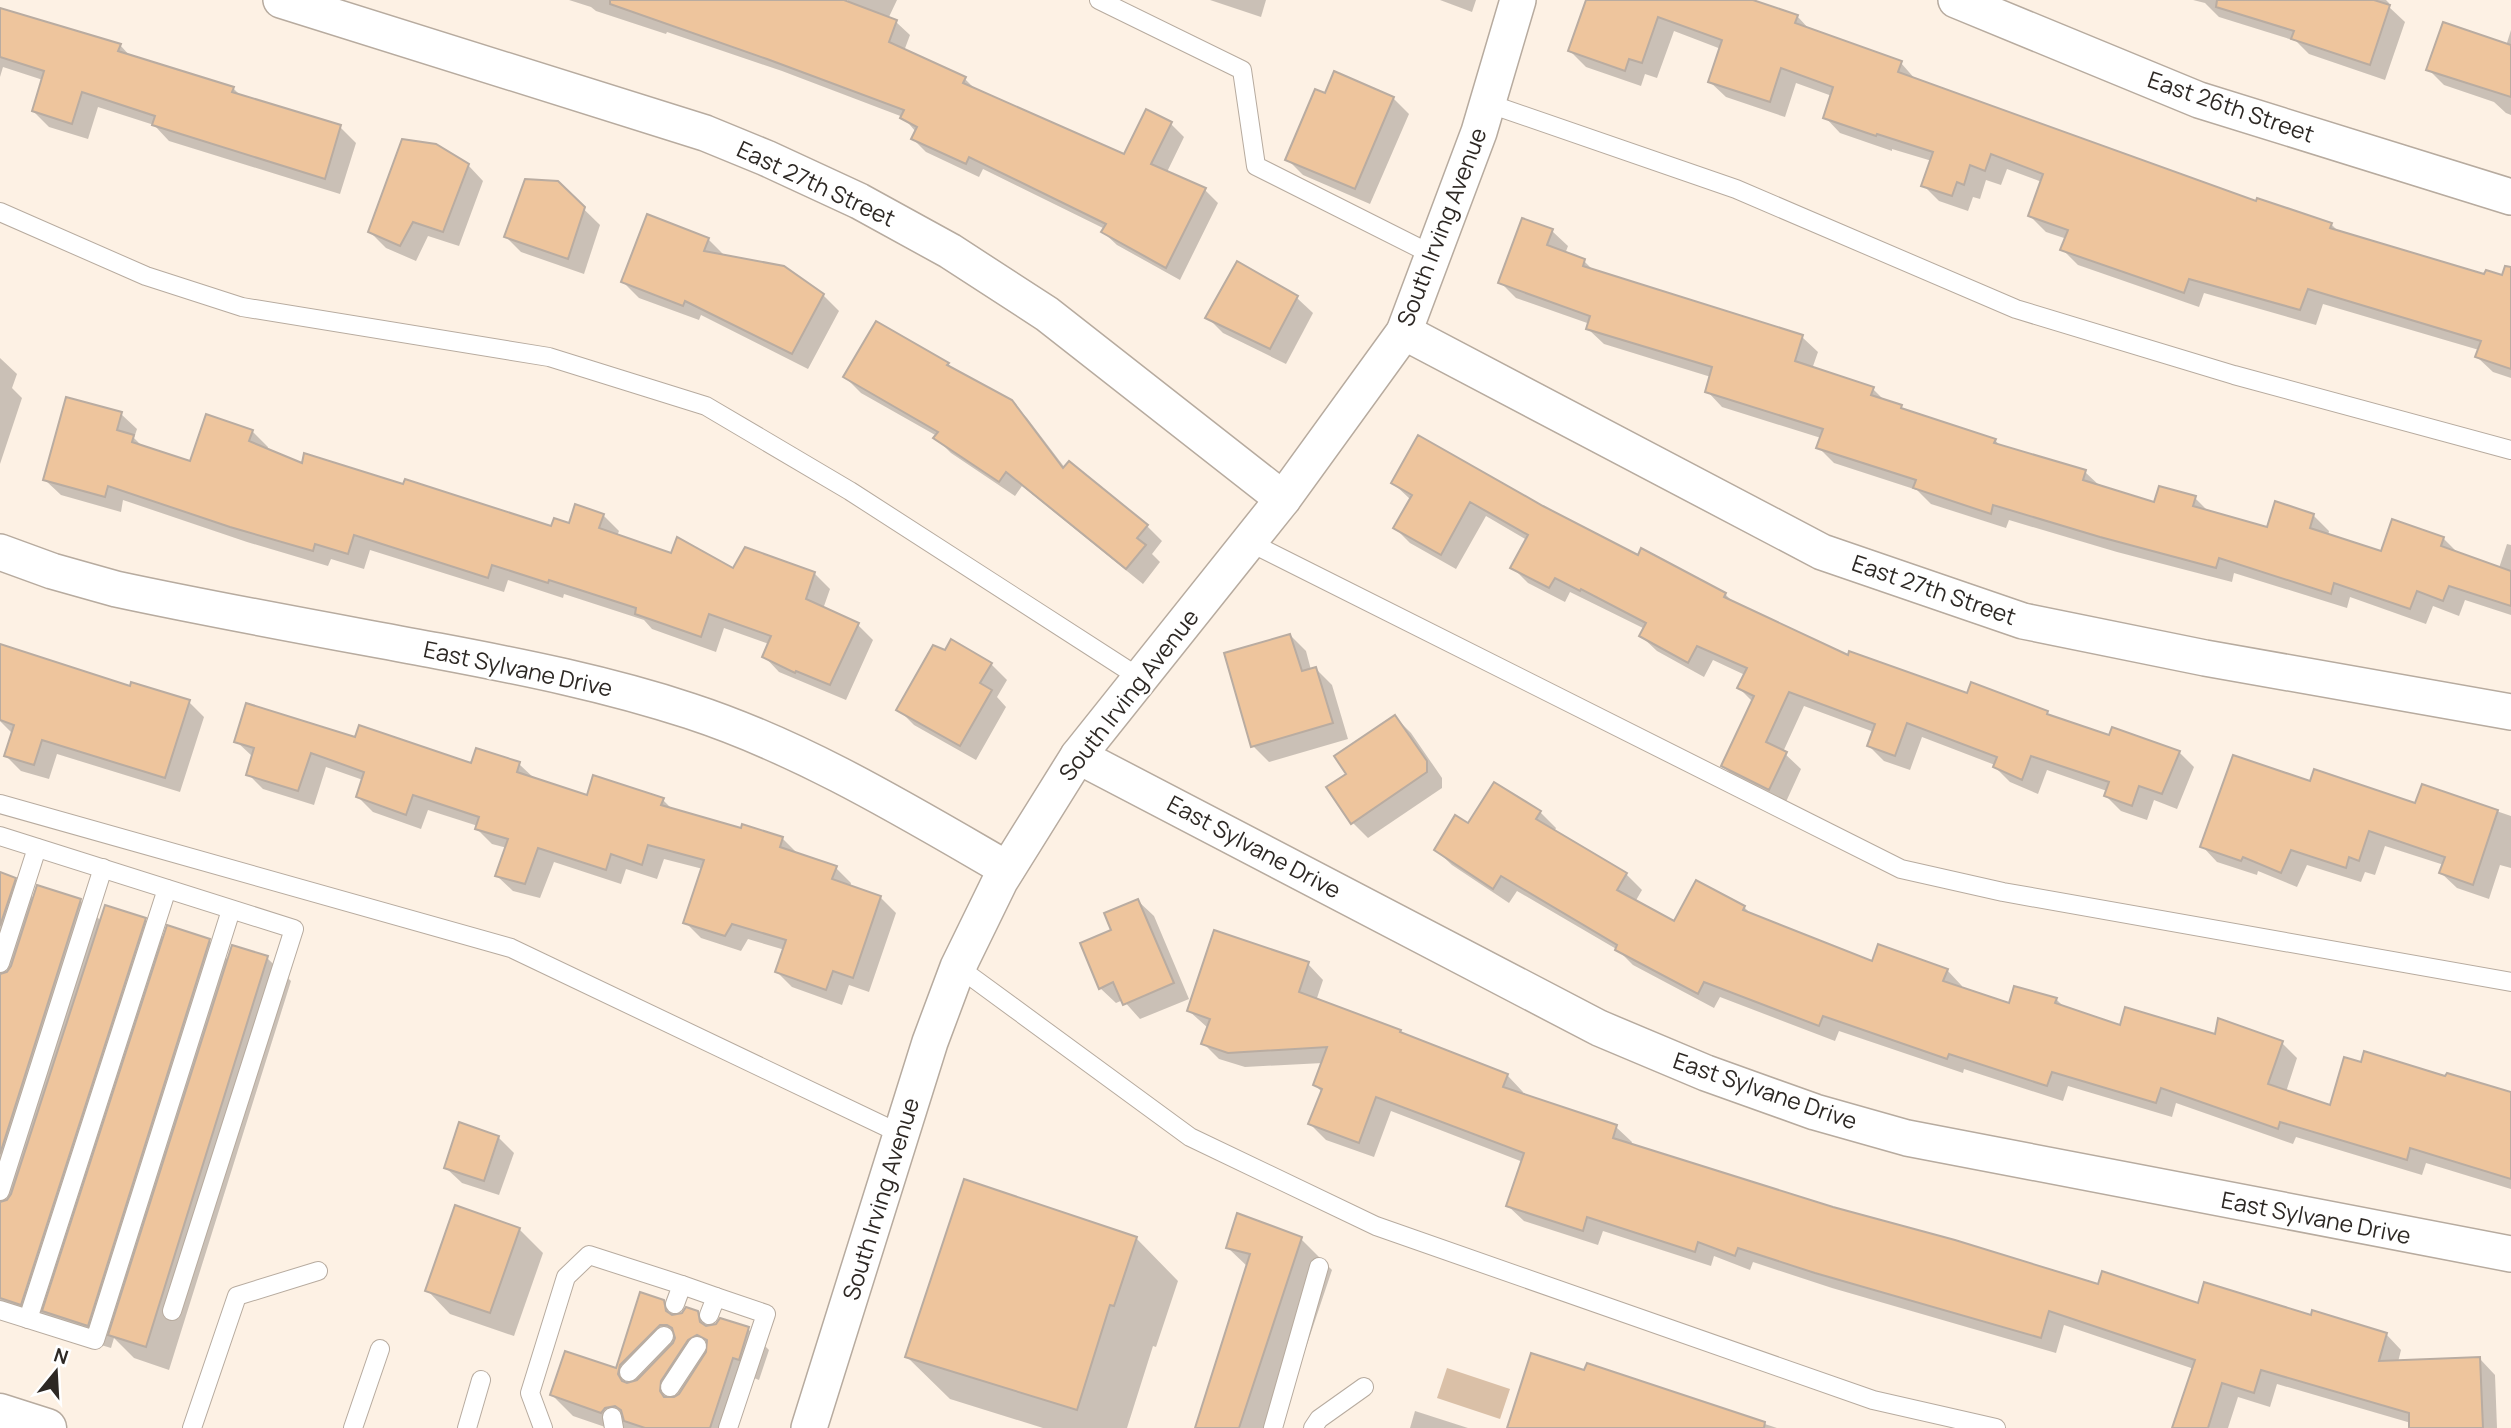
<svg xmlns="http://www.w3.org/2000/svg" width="2511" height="1428" font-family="Manrope,sans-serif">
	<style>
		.green { fill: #dac0a7 }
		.shadow { fill: #0003 }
		.building { fill: #eec59d; stroke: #b9aca1; stroke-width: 2; fill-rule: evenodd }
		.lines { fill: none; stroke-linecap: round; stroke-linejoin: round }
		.service-casing { stroke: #b7ab9f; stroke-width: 20 }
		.minor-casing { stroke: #b7ab9f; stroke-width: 38 }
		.tertiary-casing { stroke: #b7ab9f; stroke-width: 41 }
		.service { stroke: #fff; stroke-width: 18 }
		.minor { stroke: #fff; stroke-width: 35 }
		.tertiary { stroke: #fff; stroke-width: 38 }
		.labels { text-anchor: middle; stroke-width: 5; stroke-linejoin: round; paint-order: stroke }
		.street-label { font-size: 23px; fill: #2d2824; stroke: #fff }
	</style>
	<rect width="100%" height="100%" fill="#fdf1e4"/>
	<path class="green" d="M1447 1368 1510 1389 1500 1419 1437 1398Z"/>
	<g class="shadow">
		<path d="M569 0H839L847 3 848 0H897L888 19 896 22 910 35 904 51 965 79 978 92 1125 156 1171 124 1184 137 1167 172 1205 190 1218 203 1180 280 1117 245 1103 232 1105 229 983 169 979 177 926 152 913 139 916 132 903 117 782 71 667 32 666 34 596 11 591 7Z"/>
		<path d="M1210 0H1266L1261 17Z"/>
		<path d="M1440 0H1476L1472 12Z"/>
		<path d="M1588 0H1748L1797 16 1811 31 1901 63 1916 80 2257 203 2331 224 2340 233 2485 276 2511 280V378L2493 372 2477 357 2479 350 2323 304 2316 325 2204 293 2199 307 2078 265 2062 249 2067 239 2046 232 2030 216 2042 182 2007 169 2001 185 1986 180 1980 199 1973 197 1968 211 1939 201 1923 185 1932 161 1892 149V151L1840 133 1825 117 1832 96 1796 83 1785 117 1726 97 1710 82 1721 49 1674 31 1657 78 1645 74 1641 86 1586 67 1570 51Z"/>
		<path d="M2193 0H2386L2389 3 2388 6 2405 22 2385 80 2309 54 2296 41 2219 17 2205 3Z"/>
		<path d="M0 9 120 45 132 58 233 88 242 97 340 127 356 143 340 194 169 141 154 125 98 107 88 139 49 127 33 111 43 80 3 67 0 77Z"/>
		<path d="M2511 30V115L2506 113 2494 102 2444 85 2428 69 2506 46Z"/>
		<path d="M1335 73 1393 98 1409 114 1370 204 1303 175 1287 159 1326 95Z"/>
		<path d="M468 165 483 181 459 246 428 236 416 261 386 248 370 232Z"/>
		<path d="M557 183 600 225 584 274 521 252 506 237Z"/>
		<path d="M1552 231 1568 246 1565 254 1584 261 1595 272 1802 337 1818 352 1812 369 1873 389 1886 402 1901 407 1906 412 1995 440 2001 447 2085 472 2101 487 2156 504 2195 498 2210 513 2268 529 2314 516 2329 531 2328 536 2382 553 2393 522 2444 539 2458 553 2499 568 2507 544 2511 545V615L2465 600 2459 616 2433 606 2426 624 2350 597 2347 608 2234 573 2232 582 2117 552 2009 520 2006 528 1931 504 1917 490 1834 463 1818 447 1821 438 1722 407 1707 391 1711 377 1604 344 1588 329 1590 324 1516 298 1500 282Z"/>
		<path d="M708 239 724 255 823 295 839 311 808 369 701 315 699 320 639 298 623 282Z"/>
		<path d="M1237 263 1297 298 1313 313 1286 364 1223 333 1207 317Z"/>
		<path d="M876 324 948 364 954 371 1011 402 1027 418 1065 468 1147 526 1162 541 1152 554 1160 562 1143 584 1022 486 1015 496 951 453 936 438 937 436 861 393 845 377Z"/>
		<path d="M0 358 17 374 12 388 22 398 0 464Z"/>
		<path d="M121 414 137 429 134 438 144 448 191 463 252 431 268 447 267 450 303 465 552 528 603 515 619 531 617 536 672 556 733 570 814 573 830 589 823 609 858 625 873 640 846 700 779 672 764 656 769 644 724 628 716 652 652 629 644 620 564 594 563 598 508 580 504 592 370 550 364 569 331 559 328 566 247 542 123 500 121 512 61 495 45 480Z"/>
		<path d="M1393 483 1542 508 1638 557 1725 594 1735 604 1849 657 1968 696 2047 713 2052 718 2110 738 2179 752 2194 767 2177 809 2154 800 2147 820 2121 811 2106 796 2107 791 2047 770 2038 794 2010 782 1995 767V765L1922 737 1910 770 1884 761 1869 746 1874 732 1804 706 1783 752 1801 769 1785 804 1738 781 1723 766 1753 702 1739 688 1745 675 1713 660 1704 677 1657 651 1641 636 1645 629 1570 592 1565 602 1528 583 1513 568 1527 540 1486 516 1456 569 1410 543 1395 528 1411 500Z"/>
		<path d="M1290 635 1306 651 1311 670 1316 669 1332 685 1348 739 1269 762 1253 746Z"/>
		<path d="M0 646 131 688 189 702 204 717 180 792 57 754 49 779 21 771 6 756 13 734 0 721Z"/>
		<path d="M991 664 1007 680 997 697 1006 707 976 760 914 725 898 709Z"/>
		<path d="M1395 717 1411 733 1442 778V788L1368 838 1352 822 1348 775Z"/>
		<path d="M356 739 472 766 519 764 536 780 588 797 663 800 673 810 742 830 782 838 799 855 836 868 851 883 850 887 880 897 896 913 869 992 849 985 842 1005 792 987 777 972 785 950 748 939 741 951 701 938 685 922 703 869 664 859 657 879 626 869 621 884 554 862 540 898 513 891 497 876 507 848 492 844 477 829 478 826 428 810 421 829 373 812 358 797 363 780 326 767 314 805 263 789 248 774 253 757 236 741Z"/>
		<path d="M1494 784 1540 812 1556 828 1554 832 1626 874 1642 890 1635 902 1674 923 1744 907 1753 916 1873 963 1947 970 1962 986 1961 989 2010 1005 2056 999 2065 1008 2121 1027 2282 1043 2297 1058 2286 1092 2331 1108 2447 1079 2511 1094V1189L2426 1163 2422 1175 2296 1137 2293 1144 2176 1103 2172 1117 2068 1086 2063 1101 1964 1069 1963 1073 1839 1031 1835 1041 1720 997 1714 1008 1633 965 1618 950 1517 891 1509 903 1452 865 1436 850 1468 825Z"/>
		<path d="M2311 784 2416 805 2423 786 2511 816V868L2500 865 2489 899 2457 888 2441 873 2444 865 2385 846 2375 875 2365 872 2361 882 2307 865 2297 887 2258 871 2257 875 2217 862 2202 846Z"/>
		<path d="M0 874 15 879 34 899 80 900 100 920 105 907 145 919 165 939 209 940 229 961 267 958 291 981 169 1370 134 1358 114 1338 111 1348 68 1335 48 1315 44 1327 0 1312Z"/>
		<path d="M1138 901 1154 916 1189 999 1140 1019 1123 1000 1116 1003 1100 988 1113 931Z"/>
		<path d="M1308 964 1323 980 1316 1001 1400 1031 1405 1036 1508 1076 1523 1092 1522 1095 1616 1127 1632 1142 1631 1145 1832 1209 2099 1286 2199 1305 2312 1317 2386 1334 2401 1350 2398 1362 2480 1359 2495 1375 2497 1428H2411V1423L2277 1384 2270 1407 2238 1397 2228 1428H2179L2194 1369 2064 1325 2056 1353 1832 1288 1753 1262 1750 1270 1714 1256 1711 1266 1603 1231 1598 1245 1524 1221 1508 1206 1523 1162 1391 1111 1374 1157 1326 1140 1310 1124 1322 1092 1315 1085 1323 1063 1245 1067 1219 1059 1203 1043 1208 1028 1189 1011Z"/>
		<path d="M498 1137 514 1153 499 1195 462 1183 446 1168Z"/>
		<path d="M519 1229 543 1253 514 1336 450 1314 427 1290Z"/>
		<path d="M1136 1238 1178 1281 1156 1347 1153 1346 1127 1428H1043L950 1399 907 1357Z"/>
		<path d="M1301 1239 1332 1270 1279 1428H1197L1248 1267 1228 1248Z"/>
		<path d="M641 1295 663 1302 677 1316 697 1313 711 1327 748 1329 769 1350 759 1380 754 1378 737 1428H608L573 1416 552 1395 617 1370Z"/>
		<path d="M1588 1366 1777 1428H1509L1585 1373Z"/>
		<path d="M1415 1411 1468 1428H1410Z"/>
	</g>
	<g class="building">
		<path d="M610 0H844L897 20 889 42 966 77 963 83 1124 154 1146 109 1172 122 1151 164 1206 188 1166 268 1101 232 1106 224 969 157 966 164 911 139 917 127 900 118 904 110 767 59 610 4Z"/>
		<path d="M1586 0H1753L1798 15 1795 23 1902 61 1898 72 2256 201 2257 198 2332 223 2330 228 2484 274 2486 270 2502 275 2505 266 2511 267V369L2475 357 2481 341 2308 289 2300 310 2189 279 2184 293 2060 250 2068 230 2028 216 2043 174 1991 154 1985 171 1970 165 1964 185 1957 182 1952 196 1921 186 1933 152 1877 134 1876 136 1823 118 1833 87 1781 68 1770 102 1708 82 1722 40 1658 17 1642 63 1629 59 1625 71 1568 51Z"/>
		<path d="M2217 0H2374L2390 5 2370 65 2291 39 2294 31 2216 7Z"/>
		<path d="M0 8 121 44 118 51 234 87 232 92 341 125 325 179 152 125 155 116 82 92 72 124 32 111 44 71 0 57Z"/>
		<path d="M2443 22 2511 45V97L2426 70Z"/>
		<path d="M1334 71 1394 97 1355 189 1285 160 1315 89 1325 93Z"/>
		<path d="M402 139 436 144 469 164 443 232 413 222 400 246 368 232Z"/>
		<path d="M525 179 558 181 585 207 568 259 504 237Z"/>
		<path d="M647 214 709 238 704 251 784 266 824 294 792 354 685 301 683 306 621 282Z"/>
		<path d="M1522 218 1553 229 1547 245 1585 259 1583 266 1803 335 1795 361 1874 387 1871 395 1902 405 1901 408 1996 439 1994 443 2086 470 2083 480 2154 502 2159 486 2196 496 2193 506 2267 527 2275 501 2314 514 2310 528 2381 551 2392 519 2444 537 2441 546 2511 571V606L2449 586 2443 601 2417 591 2410 609 2334 583 2331 594 2219 558 2216 568 2100 537 1993 505 1991 514 1913 488 1916 480 1816 448 1823 429 1705 392 1712 367 1586 329 1590 316 1498 283Z"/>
		<path d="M1237 261 1298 296 1270 349 1205 318Z"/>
		<path d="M876 321 949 363 947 365 1012 400 1063 468 1069 461 1148 525 1137 538 1146 545 1126 569 1006 472 999 482 933 438 938 432 843 377Z"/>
		<path d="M66 397 122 412 117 430 134 435 132 442 190 461 206 414 253 430 249 441 302 463 304 453 403 484 405 479 551 526 554 518 569 523 575 504 604 514 599 528 671 553 677 537 733 568 745 547 815 572 806 599 859 623 830 685 796 671 795 673 762 657 771 636 709 614 701 637 635 614 636 608 549 580 548 583 492 565 488 578 354 535 348 554 315 544 313 551 230 527 108 486 105 497 43 480Z"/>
		<path d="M1418 435 1543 506 1638 555 1641 548 1726 593 1724 597 1848 655 1849 651 1967 693 1971 682 2048 711 2047 714 2109 735 2112 727 2180 751 2162 794 2139 786 2132 806 2104 796 2109 782 2031 756 2022 780 1993 767 1997 757 1907 723 1895 756 1867 746 1875 724 1789 692 1766 742 1787 752 1769 790 1721 766 1754 696 1737 688 1747 668 1697 646 1688 663 1639 636 1646 623 1581 589 1580 591 1555 578 1549 588 1510 568 1528 535 1470 502 1441 555 1393 528 1412 495 1391 483Z"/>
		<path d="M1290 634 1302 671 1316 667 1333 723 1251 747 1224 653Z"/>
		<path d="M951 639 992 663 980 683 992 690 960 746 896 710 933 645 945 650Z"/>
		<path d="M0 644 130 686 131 682 190 700 165 778 42 740 34 765 4 756 14 725 0 720Z"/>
		<path d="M246 703 355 737 359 725 471 763 476 748 520 762 517 772 587 795 593 775 664 798 661 805 741 828 742 824 783 837 780 847 837 866 832 879 881 896 853 978 833 971 826 990 775 972 786 940 732 924 725 936 683 923 704 860 648 845 642 865 611 854 606 870 538 848 525 884 495 876 508 839 475 829 479 817 413 795 406 815 356 797 364 772 311 753 298 791 246 775 254 748 234 742Z"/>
		<path d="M1395 715 1427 761V772L1351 824 1326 787 1346 774 1334 756Z"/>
		<path d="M2233 755 2310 781 2314 769 2415 803 2422 784 2498 810 2473 885 2439 873 2445 857 2369 831 2359 861 2349 857 2346 868 2291 850 2281 873 2243 857 2241 861 2200 847Z"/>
		<path d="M1494 782 1541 811 1536 819 1627 873 1617 890 1674 921 1696 880 1745 906 1743 910 1872 961 1878 944 1948 969 1943 981 2009 1003 2014 986 2057 998 2055 1003 2120 1025 2125 1007 2215 1034 2218 1018 2283 1041 2268 1084 2330 1105 2344 1057 2361 1062 2364 1051 2445 1076 2447 1073 2511 1092V1179L2410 1148 2407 1160 2280 1122 2278 1129 2161 1088 2156 1103 2052 1072 2047 1086 1949 1054 1947 1059 1823 1016 1819 1026 1704 982 1698 994 1615 950 1617 945 1501 876 1493 889 1434 850 1455 815 1468 823Z"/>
		<path d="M0 872 16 878 0 926Z"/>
		<path d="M37 885 81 899 0 1154V974L7 972 11 966Z"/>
		<path d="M1138 899 1174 983 1123 1005 1113 982 1099 989 1080 943 1111 930 1104 913Z"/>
		<path d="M105 905 146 918 21 1305 0 1298V1202L7 1200 11 1194Z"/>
		<path d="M167 925 210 939 88 1326 42 1311Z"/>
		<path d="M1214 930 1309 962 1299 992 1401 1030 1400 1032 1508 1074 1503 1087 1617 1125 1613 1138 1833 1207 1955 1240 2098 1284 2102 1271 2198 1303 2204 1282 2311 1315 2312 1310 2387 1333 2379 1361 2480 1357 2483 1428H2409V1413L2261 1370 2254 1393 2222 1383 2208 1428H2172L2195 1360 2049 1311 2041 1338 1815 1273 1738 1248 1735 1256 1698 1242 1695 1252 1587 1217 1583 1231 1506 1206 1524 1153 1376 1097 1359 1143 1308 1124 1322 1089 1313 1085 1327 1047 1228 1053 1201 1044 1210 1019 1187 1011Z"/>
		<path d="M232 945 268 956 146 1347 108 1335Z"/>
		<path d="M459 1122 499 1136 484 1181 444 1168Z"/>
		<path d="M964 1179 1137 1237 1114 1306 1110 1305 1077 1410 905 1357Z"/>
		<path d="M455 1205 520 1228 490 1313 425 1291Z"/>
		<path d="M1237 1213 1302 1237 1239 1428H1195L1250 1254 1226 1248Z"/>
		<path d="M640 1292 664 1300 666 1311 672 1315 682 1313 686 1307 698 1311 700 1322 706 1326 716 1324 720 1318 749 1327 739 1360 733 1358 710 1428H645L624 1421 621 1410 615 1406 605 1408 601 1413 550 1395 565 1351 616 1368ZM660 1325H667L672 1328 675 1338 673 1343 637 1380 627 1383 622 1381 618 1374 620 1365ZM697 1335 707 1340 706 1352 679 1394 674 1397H664L660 1391 661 1381 688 1340Z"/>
		<path d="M1531 1353 1584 1370 1587 1363 1765 1422 1764 1428H1507Z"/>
	</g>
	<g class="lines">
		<g class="service-casing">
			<g id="service">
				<path d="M1099 0 1242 70 1256 166 1433 255"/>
				<path d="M1487 103 1736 189 2016 309 2234 375 2511 450"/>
				<path d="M0 212 146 276 242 307 549 357 706 406 850 491 1140 678"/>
				<path d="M1249 542 1901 869 2003 892 2511 982"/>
				<path d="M0 804 511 948 901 1134"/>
				<path d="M0 836 294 929 172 1311"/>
				<path d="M0 963 37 848"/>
				<path d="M958 967 1190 1137 1376 1226 1873 1400 1996 1428"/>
				<path d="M0 1191 103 868"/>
				<path d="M682 1285 716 1297"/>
				<path d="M0 1310 95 1340 231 910"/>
				<path d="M709 1315 716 1297 766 1314 728 1428"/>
				<path d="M28 1319 167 889"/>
				<path d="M629 1372 664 1336"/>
				<path d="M670 1387 697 1346"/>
				<path d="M612 1417 614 1428"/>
				<path d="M192 1428 237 1296 318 1271"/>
				<path d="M353 1428 380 1349"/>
				<path d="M467 1428 481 1380"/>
				<path d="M543 1428 530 1393 566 1277 589 1255 682 1285 675 1304"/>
				<path d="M1273 1428 1319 1267"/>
				<path d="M1313 1428 1319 1419 1364 1387"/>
			</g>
		</g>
		<g class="minor-casing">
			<g id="minor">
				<path d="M281 0 705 133 766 158 859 201 950 251 1047 314 1283 499"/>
				<path d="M1956 0 2199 100 2511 197"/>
				<path d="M1404 332 1822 552 2023 621 2205 658 2511 712"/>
				<path d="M0 552 52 571 116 589C223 612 331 631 438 651 523 667 608 684 690 711 803 748 905 810 1007 869"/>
				<path d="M1078 756 1599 1028 1706 1073 1815 1112 1907 1138 2511 1254"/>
				<path d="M809 1428 930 1042 958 967 1000 881 1078 756 1283 499 1404 332 1479 132 1518 0"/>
			</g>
		</g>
		<g class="tertiary-casing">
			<path id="tertiary" d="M0 1413 47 1428"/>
		</g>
		<use href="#service" class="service"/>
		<use href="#minor" class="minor"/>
		<use href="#tertiary" class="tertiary"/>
	</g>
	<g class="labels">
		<g class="street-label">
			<text transform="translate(2231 107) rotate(19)" y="8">East 26th Street</text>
			<text transform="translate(816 184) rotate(25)" y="8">East 27th Street</text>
			<text transform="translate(1442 227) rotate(-69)" y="8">South Irving Avenue</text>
			<text transform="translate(1934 590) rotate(19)" y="8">East 27th Street</text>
			<text transform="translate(518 669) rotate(12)" y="8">East Sylvane Drive</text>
			<text transform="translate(1129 695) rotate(-52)" y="8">South Irving Avenue</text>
			<text transform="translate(1254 847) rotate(28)" y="8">East Sylvane Drive</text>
			<text transform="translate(1765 1091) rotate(19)" y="8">East Sylvane Drive</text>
			<text transform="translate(881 1199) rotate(-73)" y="8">South Irving Avenue</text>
			<text transform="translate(2316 1218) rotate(11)" y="8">East Sylvane Drive</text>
		</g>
	</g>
	<g transform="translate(56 1372) rotate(18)" stroke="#ffffff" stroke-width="5" paint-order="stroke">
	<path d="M0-5L12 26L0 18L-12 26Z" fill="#2d2824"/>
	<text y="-10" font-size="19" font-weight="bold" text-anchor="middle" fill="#2d2824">N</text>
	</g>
</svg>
